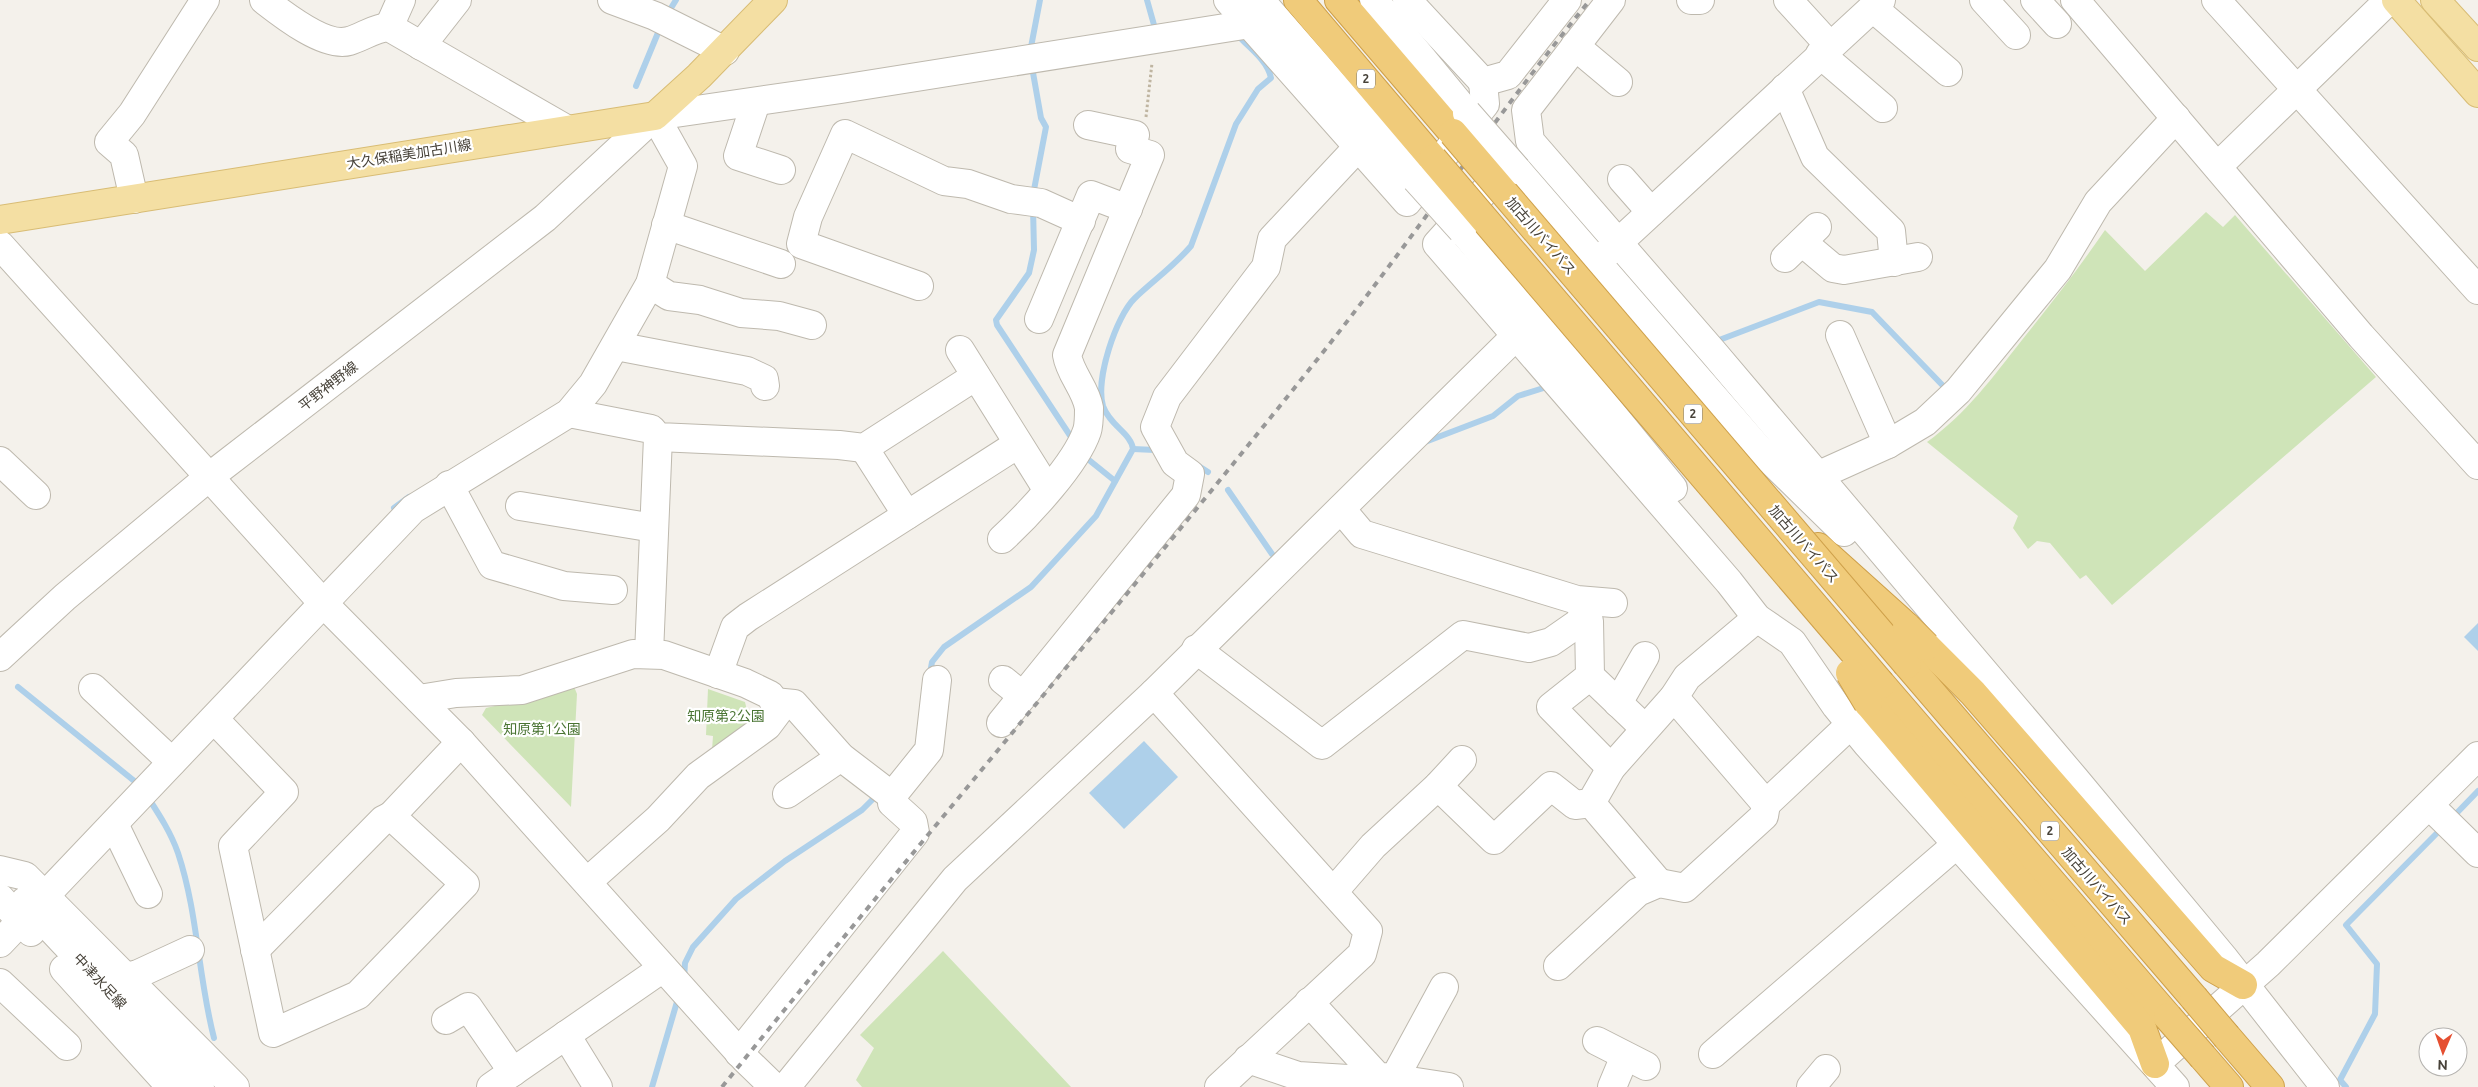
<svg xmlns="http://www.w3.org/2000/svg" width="2478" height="1087" font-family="Ubuntu,'Noto Sans JP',sans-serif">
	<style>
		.green { fill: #cfe4b8 }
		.water { fill: #aed0ea }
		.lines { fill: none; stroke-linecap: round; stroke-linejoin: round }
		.stream { stroke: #aed0ea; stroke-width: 6 }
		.minor-casing { stroke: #beb9ae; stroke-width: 30 }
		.major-casing { stroke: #d8bc74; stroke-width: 30 }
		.highway-casing { stroke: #cea04a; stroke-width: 30 }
		.path { stroke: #bfb5a1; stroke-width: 3; stroke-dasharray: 2.5 2.5; stroke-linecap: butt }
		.minor { stroke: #fff; stroke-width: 28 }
		.major { stroke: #f4dfa3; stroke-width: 28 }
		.highway { stroke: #f0cb7a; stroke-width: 28 }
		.rail { stroke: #989898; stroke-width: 4; stroke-dasharray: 6 6; stroke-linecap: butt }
		.minor-bridge-casing { stroke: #beb9ae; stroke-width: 30; stroke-linecap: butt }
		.highway-bridge-casing { stroke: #cea04a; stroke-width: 30; stroke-linecap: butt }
		.minor-bridge { stroke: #fff; stroke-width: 28 }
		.highway-bridge { stroke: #f0cb7a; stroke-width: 28 }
		.labels { text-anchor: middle; stroke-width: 4.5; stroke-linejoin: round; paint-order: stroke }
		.shield { fill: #fff; stroke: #7e7b74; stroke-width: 1 }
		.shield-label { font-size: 12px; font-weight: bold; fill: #474239 }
		.street-label { font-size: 14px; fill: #474239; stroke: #fff }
		.park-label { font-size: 14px; fill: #497432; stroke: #fff }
	</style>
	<rect width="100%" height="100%" fill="#f4f1eb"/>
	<g class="green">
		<path d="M2206 212 2223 227 2235 215 2376 377 2112 605 2086 575 2080 579 2050 543 2037 541 2028 549 2013 528 2018 516 1927 442C1966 414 1993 377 2022 340 2051 304 2079 268 2105 230L2145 271Z"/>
		<path d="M573 684 577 694 571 807 482 715 486 708 548 694Z"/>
		<path d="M708 689 745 702 749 719 738 732 712 750 713 736 706 735Z"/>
		<path d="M943 951 1071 1087H862L856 1080 874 1048 860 1035Z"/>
	</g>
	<g class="water">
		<path d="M2478 623V651L2464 637Z"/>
		<path d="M1144 741 1178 777 1124 829 1089 793Z"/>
	</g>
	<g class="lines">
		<g class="stream">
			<path d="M1147 0 1156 32"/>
			<path d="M668 13 676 0"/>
			<path d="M1031 47 1040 0"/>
			<path d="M1032 67 1041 118 1046 127 1033 195"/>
			<path d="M636 86 660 28"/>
			<path d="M1033 207 1034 250 1029 273 996 320 997 325 1071 437"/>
			<path d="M1714 342 1819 302 1872 312 1949 392"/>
			<path d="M1425 442 1493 416 1518 396 1550 386"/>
			<path d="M1133 449 1155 450"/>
			<path d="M1084 456 1115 481"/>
			<path d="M1197 465 1208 472"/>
			<path d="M1228 490 1272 554"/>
			<path d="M394 508 409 497"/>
			<path d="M930 674 932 662 944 647 1031 587 1096 516 1133 449C1131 433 1110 426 1103 406 1095 380 1116 316 1135 298 1154 280 1174 266 1191 246L1236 124 1258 89 1271 78C1268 61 1249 47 1237 35L1235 36"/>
			<path d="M18 687 138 784"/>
			<path d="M149 799C160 816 171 833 178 853 198 913 198 977 214 1038"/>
			<path d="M2451 819 2478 791"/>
			<path d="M684 978 685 963 693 947 736 899 785 861 862 810 878 794"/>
			<path d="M652 1087 679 995"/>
			<path d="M2346 1087 2340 1080 2375 1014 2377 964 2346 925 2442 828"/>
		</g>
		<g class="minor-casing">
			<g id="minor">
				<path d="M264 0C282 14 325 48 349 41 363 37 374 28 389 27L566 129"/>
				<path d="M612 0 655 16 725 51"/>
				<path d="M1228 0 1407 202 1485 104 1483 82"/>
				<path d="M1260 0 1416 179"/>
				<path d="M1374 0 1467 113"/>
				<path d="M1407 0 1483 82 1508 75 1567 0"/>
				<path d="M1611 0 1526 110 1530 141 1713 352 2075 779 2223 957 2325 1087"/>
				<path d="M1691 0H1700"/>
				<path d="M1788 0 1830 46"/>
				<path d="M1984 0 2016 35"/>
				<path d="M2035 0 2057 24"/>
				<path d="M2075 0 2361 336 2478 465"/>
				<path d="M2216 0 2478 290"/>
				<path d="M1873 8 1948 72"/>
				<path d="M389 27 401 0"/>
				<path d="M421 46 457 0"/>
				<path d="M1575 46 1618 82"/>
				<path d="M1820 54 1883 108"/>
				<path d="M1785 88 1815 157 1891 231 1894 262"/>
				<path d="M756 102 738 156 781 170"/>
				<path d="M655 116 841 89 1269 21"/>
				<path d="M1509 164 1437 244 1729 582 1757 618 1792 642 1836 706 1867 744 2175 1087"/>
				<path d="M2218 166 2389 0"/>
				<path d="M1517 170 1758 448 1844 532"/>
				<path d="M1622 179 1651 212"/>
				<path d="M134 199 124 155 109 142 132 114 205 0"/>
				<path d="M666 225 781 264"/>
				<path d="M1462 230 1673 488"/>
				<path d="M1802 242 1833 268 1844 270 1918 257"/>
				<path d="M0 245 322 602 461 742 745 1059 774 1087"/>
				<path d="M1607 253 1881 0"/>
				<path d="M1785 258 1817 227"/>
				<path d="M650 284 669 296 700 300 741 313 779 316 812 325"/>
				<path d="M919 286 801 244 808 217 845 134 944 181 968 184 1011 199 1041 203 1081 221"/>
				<path d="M1039 319 1091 195 1128 209"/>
				<path d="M1840 335 1888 444"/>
				<path d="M616 346 747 371 764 379 765 386"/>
				<path d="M960 350 1047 489"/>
				<path d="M569 413 651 429 658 437 839 445 864 448 976 376"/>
				<path d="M864 448 907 515"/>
				<path d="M0 461 36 495"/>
				<path d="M1817 476 1888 444 1925 422 1958 391 2058 269 2098 202 2176 118"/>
				<path d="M449 485 492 565 564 586 613 590"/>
				<path d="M520 506 654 528"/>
				<path d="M1341 509 1362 534 1577 600 1613 603"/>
				<path d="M1002 539C1028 515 1076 464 1087 431 1089 425 1089 414 1089 408 1086 389 1070 374 1067 355L1150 155 1130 149 1135 135 1088 125"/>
				<path d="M1579 603 1589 621 1590 676 1551 707 1611 768"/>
				<path d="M1196 649 1322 745 1463 635 1529 648 1551 642 1587 617"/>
				<path d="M649 654 658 437"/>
				<path d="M0 657 65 597 209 477 545 218 655 116"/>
				<path d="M718 674 735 627 748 617 1018 444"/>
				<path d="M1590 676 1636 720"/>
				<path d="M1003 680 1023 696"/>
				<path d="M93 688 172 762"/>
				<path d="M1154 693 1368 931 1362 954 1219 1087"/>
				<path d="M1674 697 1766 804 1851 724"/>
				<path d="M419 699 456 693 522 690 633 654 664 655 745 683 770 695 779 710 767 726 698 776 658 819 587 882"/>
				<path d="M774 702 794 704 841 757 892 796"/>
				<path d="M1618 703 1645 656"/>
				<path d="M214 719 284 792 233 846 273 1033 358 995 465 884 391 816 461 742"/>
				<path d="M1001 723 1186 495 1190 474 1175 463 1155 427 1167 397 1266 267 1272 239 1358 147"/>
				<path d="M1438 786 1494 840 1551 786 1575 805 1591 803 1611 768 1674 697 1687 677 1757 618"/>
				<path d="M787 794 841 757"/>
				<path d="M1591 803 1659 883"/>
				<path d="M2429 805 2478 853"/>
				<path d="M114 824 148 894"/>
				<path d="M0 870 25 876 235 1087"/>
				<path d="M1334 891 1373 846 1438 786 1462 760"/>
				<path d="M0 898 31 932"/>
				<path d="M25 901 200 1087"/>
				<path d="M0 943 413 509 569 413 593 384 650 284 683 166 655 116"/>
				<path d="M255 950 383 820 391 816"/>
				<path d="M1558 966 1638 892 1659 883 1685 888 1764 816 1766 804"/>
				<path d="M64 969 171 1087"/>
				<path d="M127 977 138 974 190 950"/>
				<path d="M0 983 67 1046"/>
				<path d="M1309 1002 1377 1076 1449 1087"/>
				<path d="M446 1020 468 1007 513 1072"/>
				<path d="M566 1035 598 1087"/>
				<path d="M1597 1041 1646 1066"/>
				<path d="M739 1053 915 833 913 822 892 803V796L929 750 937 680"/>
				<path d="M1713 1054 1957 844"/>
				<path d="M1248 1059 1298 1076 1348 1079 1377 1076"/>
				<path d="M2155 1064 2268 964 2478 756"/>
				<path d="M1394 1079 1444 987"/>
				<path d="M491 1087 663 968"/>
				<path d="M786 1087 955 879 1154 693 1528 324"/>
				<path d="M1612 1087 1625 1056"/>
				<path d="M1811 1087 1826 1069"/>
			</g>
		</g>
		<g class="major-casing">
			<g id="major">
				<path d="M2396 0 2478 93"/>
				<path d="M2435 0 2478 47"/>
				<path d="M0 220 655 116 699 76 773 0"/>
			</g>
		</g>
		<g class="highway-casing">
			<g id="highway">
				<path d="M1298 0 1433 159"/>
				<path d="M1339 0 1453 133"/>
				<path d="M1818 547 1907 627"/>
				<path d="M1926 646 1973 693 2213 968 2243 985"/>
				<path d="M1907 664 2194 998"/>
				<path d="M1881 684 2168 1017"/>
				<path d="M1868 703 2142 1028 2155 1064"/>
				<path d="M2227 1037 2270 1087"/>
				<path d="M2203 1057 2229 1087"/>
			</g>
		</g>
		<path class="path" d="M1146 117 1152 63"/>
		<use href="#minor" class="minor"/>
		<use href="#major" class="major"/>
		<use href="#highway" class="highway"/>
		<path class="rail" d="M722 1087C921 840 1126 599 1324 351 1415 236 1497 114 1590 0"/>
		<g class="minor-bridge-casing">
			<g id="minor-bridge">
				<path d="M1467 113 1517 170"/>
				<path d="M1416 179 1462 230"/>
			</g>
		</g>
		<g class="highway-bridge-casing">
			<g id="highway-bridge">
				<path d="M1453 133 1907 664"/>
				<path d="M1433 159 1881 684"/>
				<path d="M1907 627 1926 646"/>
				<path d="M1850 673 1868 703"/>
				<path d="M2194 998 2227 1037"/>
				<path d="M2168 1017 2203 1057"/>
			</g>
		</g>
		<use href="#minor-bridge" class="minor-bridge"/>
		<use href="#highway-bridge" class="highway-bridge"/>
	</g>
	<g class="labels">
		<g class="shield">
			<rect x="1357" y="69.5" width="18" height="19" rx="4"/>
			<rect x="1684" y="404.5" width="18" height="19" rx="4"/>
			<rect x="2041" y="821.5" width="18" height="19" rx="4"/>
		</g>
		<g class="shield-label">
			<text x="1366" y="83">2</text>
			<text x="1693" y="418">2</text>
			<text x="2050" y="835">2</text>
		</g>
		<g class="street-label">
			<text transform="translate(409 154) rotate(-9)" y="5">大久保稲美加古川線</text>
			<text transform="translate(1541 236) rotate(49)" y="5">加古川バイパス</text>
			<text transform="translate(328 386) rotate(-38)" y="5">平野神野線</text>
			<text transform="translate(1804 544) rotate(49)" y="5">加古川バイパス</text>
			<text transform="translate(2097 886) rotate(49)" y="5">加古川バイパス</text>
			<text transform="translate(100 981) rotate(47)" y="5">中津水足線</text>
		</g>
		<g class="park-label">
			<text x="726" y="721">知原第2公園</text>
			<text x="542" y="734">知原第1公園</text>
		</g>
	</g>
	<g transform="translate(2443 1052) rotate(182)"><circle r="24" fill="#ffffff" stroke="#b5b3b0"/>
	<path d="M0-4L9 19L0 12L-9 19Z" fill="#e54f31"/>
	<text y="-8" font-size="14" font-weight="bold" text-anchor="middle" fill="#474239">N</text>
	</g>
</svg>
